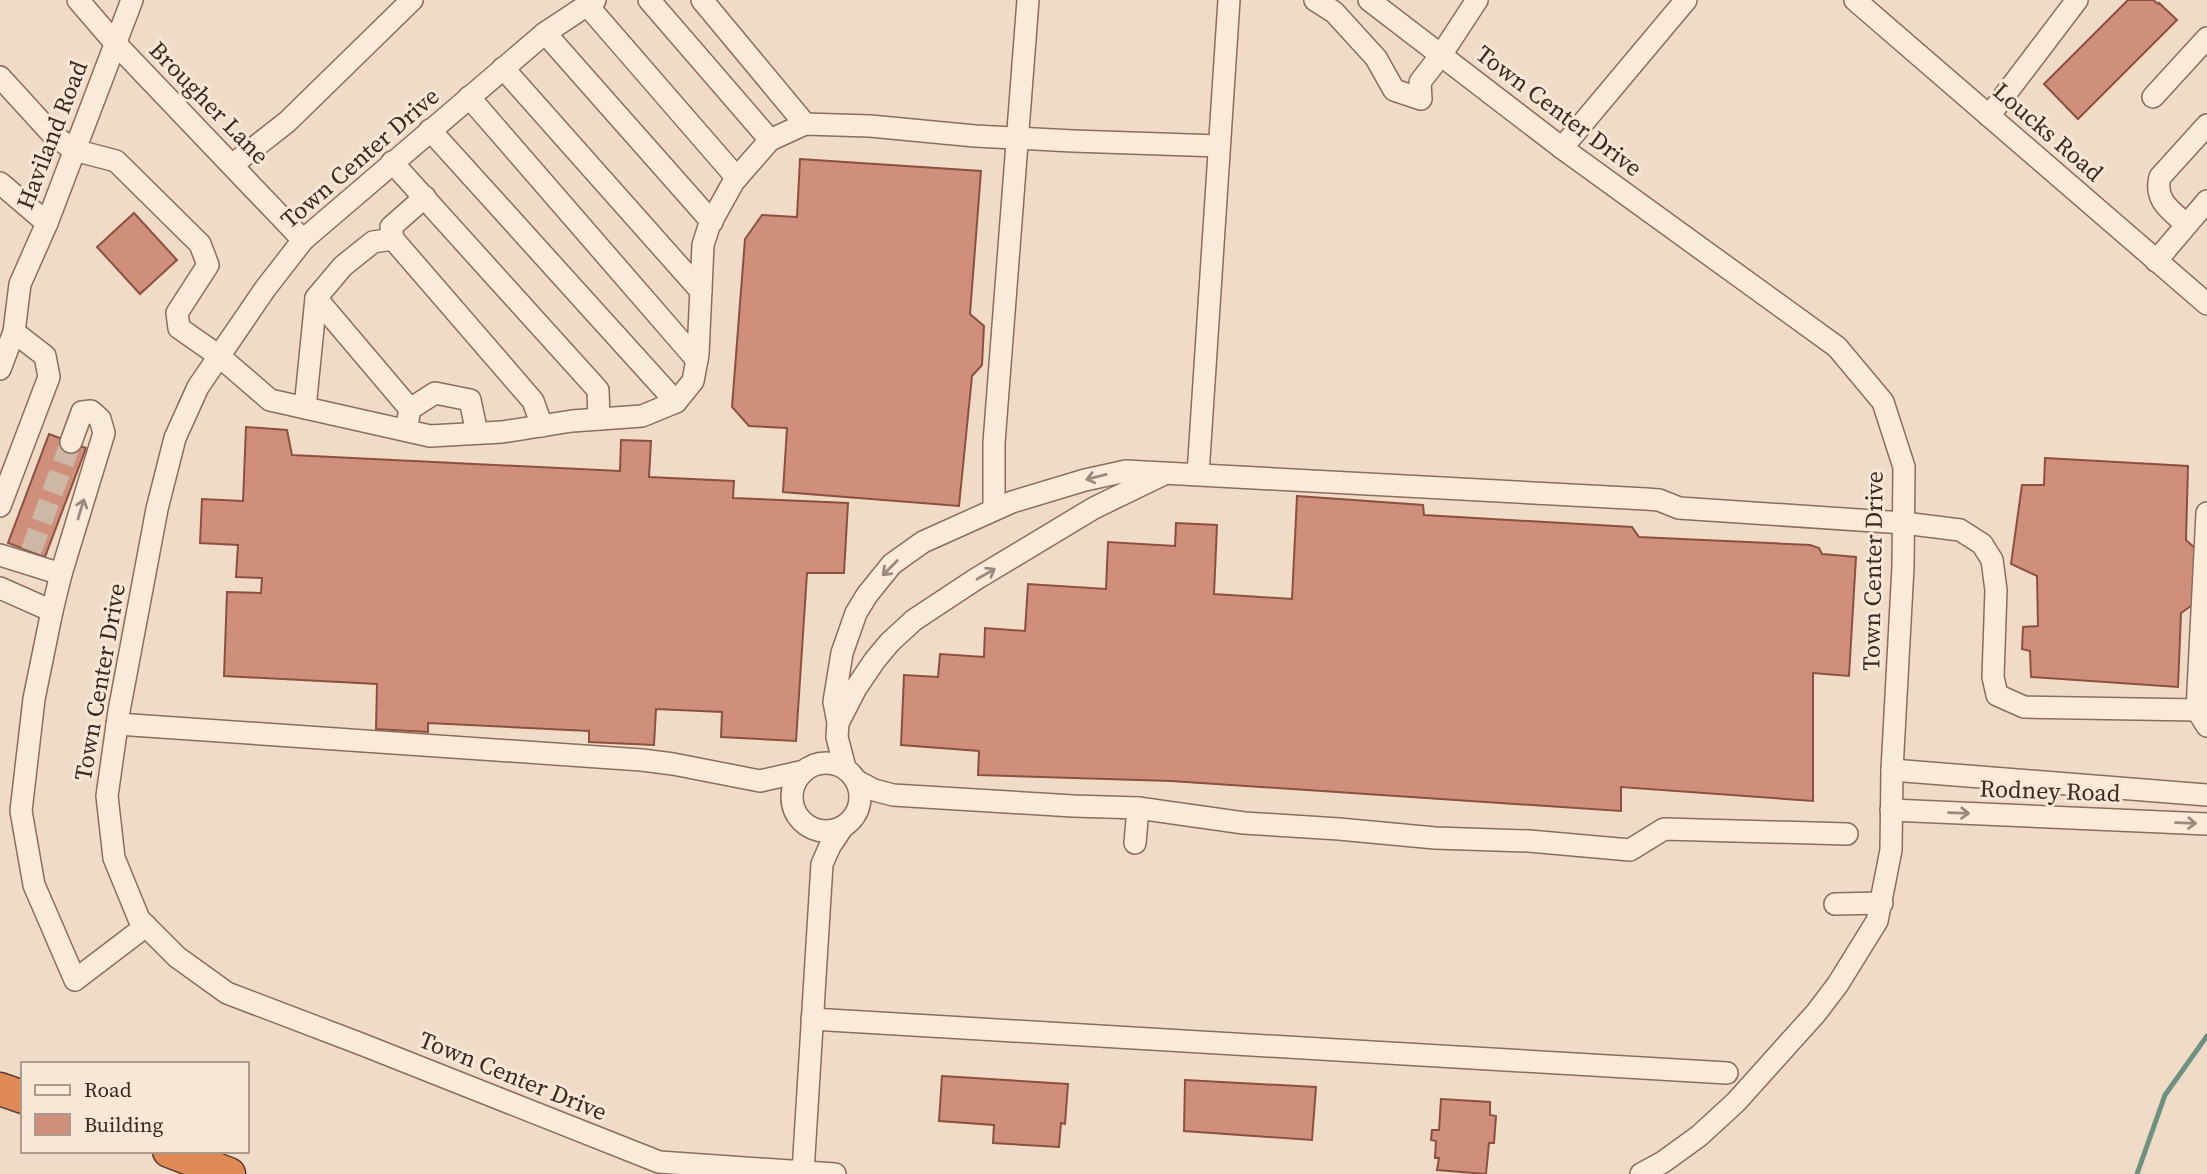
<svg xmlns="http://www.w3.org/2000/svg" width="2207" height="1174" font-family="'Source Serif 4',serif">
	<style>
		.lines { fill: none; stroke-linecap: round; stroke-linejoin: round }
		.stream { stroke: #6d9282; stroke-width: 5 }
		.building { fill: #cf8f7b; stroke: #8c5040; stroke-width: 2 }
		.minor-tunnel { stroke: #ccb8a5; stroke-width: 21; stroke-dasharray: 21 10; stroke-linecap: butt }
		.minor-casing { stroke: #8c6c5b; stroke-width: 24 }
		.highway-casing { stroke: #593b2f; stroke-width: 35 }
		.minor { stroke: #faead9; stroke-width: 21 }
		.highway { stroke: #e08a55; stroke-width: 32 }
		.oneway { stroke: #9a897c }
		.labels { text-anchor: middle; stroke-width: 6; stroke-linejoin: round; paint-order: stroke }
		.street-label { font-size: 24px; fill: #3b281f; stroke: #f7e7d6 }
	</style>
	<rect width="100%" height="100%" fill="#f0dcc6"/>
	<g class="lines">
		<path class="stream" d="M2137 1174 2165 1095 2207 1036"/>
	</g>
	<g class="building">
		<path d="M2128 0H2153L2158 4 2159 3 2177 20 2078 119 2044 84Z"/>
		<path d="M800 159 981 171 970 314 984 326 982 365 972 376 959 506 783 492 787 428 749 426 732 407 745 239 762 215 797 217Z"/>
		<path d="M134 213 177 260 140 294 97 247Z"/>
		<path d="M246 427 287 430 292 455 620 471 621 440 651 441 649 477 734 481 733 498 848 503 844 573H807L796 741 721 737 722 712 656 709 654 745 589 742V731L428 723V732L376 729 377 684 224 676 227 592 261 593 262 578 236 577 238 545 200 543 202 499 243 501Z"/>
		<path d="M49 434 86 448 45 557 8 543Z"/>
		<path d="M2045 458 2188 466 2186 540 2198 551 2195 603 2181 613 2178 687 2031 677 2030 651 2022 649 2023 627 2038 626 2037 576 2011 564 2022 485H2044Z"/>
		<path d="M1297 496 1423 505 1424 515 1632 527 1639 537 1810 545 1819 548 1822 554 1856 557 1849 676 1813 673V801L1621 787V811L1171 781 978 775 979 751 901 745 904 675 938 677 940 654 984 657 985 628 1025 631 1028 584 1106 589 1108 542 1175 546 1176 523 1217 525 1214 594 1292 599Z"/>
		<path d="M942 1076 1068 1084 1065 1124 1061 1123 1059 1147 993 1143 994 1125 939 1121Z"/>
		<path d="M1185 1080 1316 1087 1312 1140 1184 1131Z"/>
		<path d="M1441 1099 1490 1102V1115L1496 1116 1494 1143H1489L1486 1174 1437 1170 1439 1158H1435L1436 1141 1431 1140 1432 1130H1439Z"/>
	</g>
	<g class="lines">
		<path class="minor-tunnel" d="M31 551 71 442"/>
		<g class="minor-casing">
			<g id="minor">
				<path d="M78 0 115 43 303 240"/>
				<path d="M595 0 545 33 303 240 265 289 198 387 175 438 157 509 119 711 107 796 114 858 139 919 177 957 227 993 361 1044 659 1162 835 1174"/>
				<path d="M649 0 770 140"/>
				<path d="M702 0 805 124"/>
				<path d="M1315 0 1334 12 1376 58 1394 90 1421 99 1420 82 1441 55 1477 0"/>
				<path d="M1369 0 1562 148 1837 347 1883 402 1904 467 1903 567 1892 770 1891 850 1877 921 1838 984 1816 1013 1736 1102 1699 1136 1663 1162 1641 1174"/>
				<path d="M1855 0 2207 304"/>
				<path d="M587 5 737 178"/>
				<path d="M545 33 712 222"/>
				<path d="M503 68 701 291"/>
				<path d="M0 77 53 135 74 150 116 161 200 244 208 265 177 313 179 328 219 356 270 400 430 436 502 432 572 421 642 416 676 402 693 381 698 354 703 245 709 226 734 181 770 140 805 124 870 126 975 136 1073 141 1219 146"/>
				<path d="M469 97 697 360"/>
				<path d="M2153 97 2207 38"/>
				<path d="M1989 116 2077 0"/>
				<path d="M430 130 676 402"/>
				<path d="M1562 148 1686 0"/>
				<path d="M392 162 598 390 599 419"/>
				<path d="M232 165 287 122 412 0"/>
				<path d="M0 183 47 223"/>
				<path d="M2186 224C2170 210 2154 200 2160 177L2207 125"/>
				<path d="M393 239 391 227 425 197"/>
				<path d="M2156 261 2207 201"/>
				<path d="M316 298 410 409 406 430"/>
				<path d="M0 369 14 332 20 284 47 223 132 0"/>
				<path d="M305 408 316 298 343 266 373 242 393 239 533 401 542 426"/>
				<path d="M410 409 435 393 470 400 477 433"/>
				<path d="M1198 474 1229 0"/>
				<path d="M0 506 49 377 45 356 14 332"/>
				<path d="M994 509V443L1028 0"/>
				<path d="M2207 513 2197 710 2207 726"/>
				<path d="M0 555 61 574"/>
				<path d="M0 588 52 611 34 699 21 811 34 885 75 980 146 926"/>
				<path d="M52 611 61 574 104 433 100 419 91 411 82 412 71 442"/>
				<path d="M838 723 856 688 875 660 890 642 914 620 976 579 1094 508 1164 474"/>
				<path d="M117 724 642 760 673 764 760 781 804 771"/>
				<circle cx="826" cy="797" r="34"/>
				<path d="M845 768 837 737 838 723 834 702 842 653 856 613 867 595 892 564 923 542 1012 502 1085 480 1126 471 1646 499 1659 500 1679 508 1904 523 1960 530 1982 544 1992 560 1996 590 1993 677 1997 695 2024 707 2197 710"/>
				<path d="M1892 770 2207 795"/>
				<path d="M857 781 874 790 893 795 1073 806 1138 808 1135 843"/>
				<path d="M1138 808 1244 823 1339 829 1435 838 1529 841 1630 850 1664 829 1847 834"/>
				<path d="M1891 810 2207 824"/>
				<path d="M1835 904 1882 903"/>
				<path d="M812 1019 1727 1073"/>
				<path d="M803 1172 822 864 830 846 842 828"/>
			</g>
		</g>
		<g class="highway-casing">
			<g id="highway">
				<path d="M0 1089 23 1097"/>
				<path d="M169 1151 229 1174"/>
			</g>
		</g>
		<use href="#minor" class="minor"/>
		<use href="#highway" class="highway"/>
	</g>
	<defs><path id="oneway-shaft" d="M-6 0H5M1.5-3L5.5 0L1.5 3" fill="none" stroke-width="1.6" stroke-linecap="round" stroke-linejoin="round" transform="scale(1.75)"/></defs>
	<g class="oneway">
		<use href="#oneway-shaft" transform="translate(1096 477) rotate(166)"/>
		<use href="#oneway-shaft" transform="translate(81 509) rotate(-73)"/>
		<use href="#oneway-shaft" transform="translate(890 568) rotate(135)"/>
		<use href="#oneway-shaft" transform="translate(986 574) rotate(-30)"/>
		<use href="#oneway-shaft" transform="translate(1959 813) rotate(2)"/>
		<use href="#oneway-shaft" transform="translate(2186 823) rotate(2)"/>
	</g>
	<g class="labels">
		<g class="street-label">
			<text transform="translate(209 103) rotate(46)" y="8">Brougher Lane</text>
			<text transform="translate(1559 111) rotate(37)" y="8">Town Center Drive</text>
			<text transform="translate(2048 132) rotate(41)" y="8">Loucks Road</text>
			<text transform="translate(52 135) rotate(-69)" y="8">Haviland Road</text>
			<text transform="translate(360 158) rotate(-41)" y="8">Town Center Drive</text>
			<text transform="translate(1873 571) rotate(-89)" y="8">Town Center Drive</text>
			<text transform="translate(100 682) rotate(-80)" y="8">Town Center Drive</text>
			<text transform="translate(2050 791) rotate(2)" y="8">Rodney Road</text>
			<text transform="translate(513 1076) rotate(22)" y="8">Town Center Drive</text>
		</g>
	</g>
	<rect x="21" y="1062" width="228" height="91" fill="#f7e7d6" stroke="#ac9b8d" stroke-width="2"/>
	<rect x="35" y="1085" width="35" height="10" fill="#faead9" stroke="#ac9b8d" stroke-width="2"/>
	<text x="84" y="1097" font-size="21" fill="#3b281f">Road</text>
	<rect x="35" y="1114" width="35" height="21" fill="#cf8f7b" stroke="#ac9b8d" stroke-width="2"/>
	<text x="84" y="1132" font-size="21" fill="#3b281f">Building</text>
</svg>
